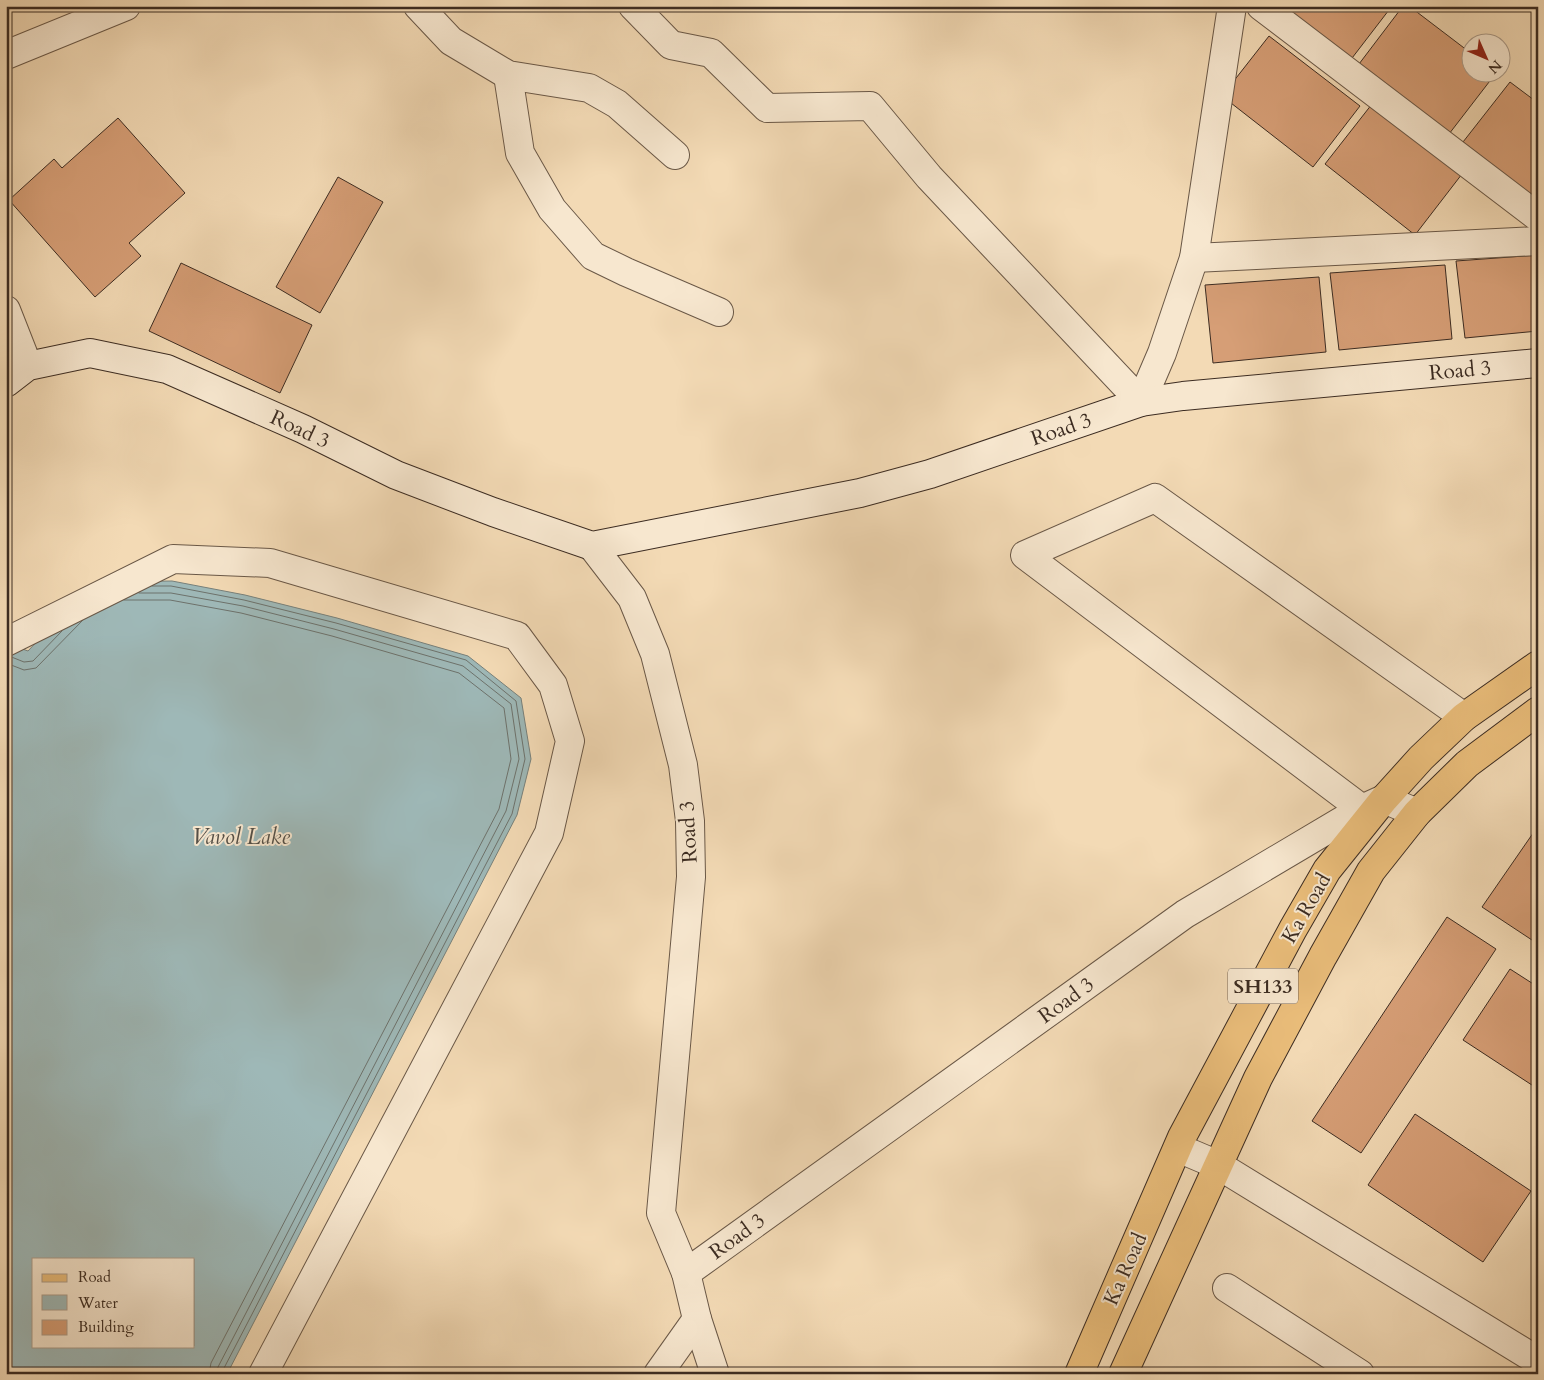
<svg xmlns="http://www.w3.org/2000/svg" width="1544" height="1380" font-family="Cardo,serif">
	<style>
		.water { fill: #9eb8b7; stroke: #77807b; fill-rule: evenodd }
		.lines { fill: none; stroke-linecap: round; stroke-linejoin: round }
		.shore { stroke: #6d726c; stroke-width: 1 }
		.building { fill: #d69e76; stroke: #3c2c22 }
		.street-casing { stroke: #6a5847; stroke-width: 30 }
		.secondary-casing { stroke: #3c2c22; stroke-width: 30 }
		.primary-casing { stroke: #3c2c22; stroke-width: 30 }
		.street { stroke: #f7e7cf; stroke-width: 28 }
		.secondary { stroke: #f7e7cf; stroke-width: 28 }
		.primary { stroke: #eabd7a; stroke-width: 28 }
		.labels { text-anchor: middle; stroke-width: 4; stroke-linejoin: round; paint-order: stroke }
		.shield { fill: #f7e7cf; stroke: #746456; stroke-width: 1 }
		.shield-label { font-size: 20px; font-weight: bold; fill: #3c2c22 }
		.street-label { font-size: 21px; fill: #3c2c22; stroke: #f7e7cf }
		.water-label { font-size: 22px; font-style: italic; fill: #544f47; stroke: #f7e7cf }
	</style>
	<rect width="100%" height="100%" fill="#f3dab5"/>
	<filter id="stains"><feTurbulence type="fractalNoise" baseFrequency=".004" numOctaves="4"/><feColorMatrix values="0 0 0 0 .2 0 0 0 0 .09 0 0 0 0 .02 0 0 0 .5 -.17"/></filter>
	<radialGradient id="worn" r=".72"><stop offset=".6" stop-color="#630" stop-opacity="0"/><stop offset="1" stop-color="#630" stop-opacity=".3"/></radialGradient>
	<path class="water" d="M172 581 245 595 337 618 468 656 521 698 531 759 517 815 227 1374H6V643L28 651 58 619 96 582ZM34 1259H194V1346H34Z"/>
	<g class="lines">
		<g class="shore">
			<path d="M152 586H171L244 600 336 623 466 660 516 701 525 759 512 814 223 1370V1374"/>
			<path d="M139 593H171L243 606 334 629 463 666 511 704 519 759 506 811 218 1367 216 1374"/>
			<path d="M124 600H170L241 613 332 636 459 673 504 708 511 759 499 809 211 1363 209 1374"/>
			<path d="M9 656 24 662 33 661 62 631"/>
			<path d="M6 663 24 670 36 668 83 620"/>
		</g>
	</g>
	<g class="building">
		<path d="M1276 6H1392L1349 62Z"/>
		<path d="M1403 6H1409L1472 54V72L1496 73 1449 134 1359 64Z"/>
		<path d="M1269 36 1360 106 1313 167 1222 96Z"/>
		<path d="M1510 82 1538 103V200L1463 142Z"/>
		<path d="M1372 104 1462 174 1415 235 1325 164Z"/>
		<path d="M118 118 185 193 129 243 141 256 95 297 9 200 54 159 62 168Z"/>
		<path d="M338 177 383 202 320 313 276 287Z"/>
		<path d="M1538 255V331L1465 338 1456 261Z"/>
		<path d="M181 263 312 325 280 393 149 331Z"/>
		<path d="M1445 265 1452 339 1339 350 1330 273Z"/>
		<path d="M1319 277 1326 352 1213 363 1205 285Z"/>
		<path d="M1538 826V944L1482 907Z"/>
		<path d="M1447 917 1496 949 1361 1153 1312 1121Z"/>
		<path d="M1510 969 1538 987V1089L1463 1040Z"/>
		<path d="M1415 1114 1531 1191 1483 1262 1368 1185Z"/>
	</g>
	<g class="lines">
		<g class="street-casing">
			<g id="street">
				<path d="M418 6 451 41 508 75 589 88 617 104 675 155"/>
				<path d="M633 6 671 45 711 53 767 108 870 106 929 177 1141 402 1162 353 1194 258 1232 6"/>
				<path d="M1261 6 1538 217"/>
				<path d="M6 55 126 6"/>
				<path d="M508 75 520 153 552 209 593 256 626 272 719 312"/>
				<path d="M1194 258 1538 241"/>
				<path d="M6 310 28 366"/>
				<path d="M592 546 632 598 655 654 683 765 690 821 691 877 661 1213 686 1273 1185 914 1362 809 1384 799 1417 813"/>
				<path d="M6 642 173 559 270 563 517 636 553 685 570 741 549 833 263 1374"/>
				<path d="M1362 809 1025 555 1155 498 1464 717"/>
				<path d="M1178 1148 1218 1165 1538 1361"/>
				<path d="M686 1273 697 1319 715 1374"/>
				<path d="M1227 1288 1360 1374"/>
				<path d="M658 1374 697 1319"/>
			</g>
		</g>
		<g class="secondary-casing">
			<path id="secondary" d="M6 383 28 366 90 353 167 369 303 429 396 475 493 512 592 546 860 493 930 474 1141 402 1183 396 1538 363"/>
		</g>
		<g class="primary-casing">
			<g id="primary">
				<path d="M1079 1374 1182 1137 1293 929 1327 870 1384 799 1421 758 1464 717 1538 665"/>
				<path d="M1123 1374 1258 1078 1323 956 1371 871 1417 813 1467 764 1538 711"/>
			</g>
		</g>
		<use href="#street" class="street"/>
		<use href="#secondary" class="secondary"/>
		<use href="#primary" class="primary"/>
	</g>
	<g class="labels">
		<rect class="shield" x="1228" y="968.5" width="70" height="35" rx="4"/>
		<g class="shield-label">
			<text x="1263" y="993">SH133</text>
		</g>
		<g class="street-label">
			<text transform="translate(1460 370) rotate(-5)" y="7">Road 3</text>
			<text transform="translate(300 429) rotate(25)" y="7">Road 3</text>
			<text transform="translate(1061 429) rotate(-19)" y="7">Road 3</text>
			<text transform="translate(688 832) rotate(-93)" y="7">Road 3</text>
			<text transform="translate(1306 908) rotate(-60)" y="7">Ka Road</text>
			<text transform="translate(1066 1000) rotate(-36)" y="7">Road 3</text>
			<text transform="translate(737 1236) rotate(-36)" y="7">Road 3</text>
			<text transform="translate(1125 1269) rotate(-66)" y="7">Ka Road</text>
		</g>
		<g class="water-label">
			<text x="241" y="844">Vavol Lake</text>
		</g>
	</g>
	<rect width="1544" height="1380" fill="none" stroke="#f3dab5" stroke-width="25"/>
	<rect x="8" y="8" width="1529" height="1365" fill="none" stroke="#3c2c22" stroke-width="2.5"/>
	<rect x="12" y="12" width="1519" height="1355" fill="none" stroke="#3c2c22"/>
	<rect x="32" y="1258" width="162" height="90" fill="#f7e7cf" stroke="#ac9c8a"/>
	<rect x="42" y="1274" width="25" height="8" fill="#eabd7a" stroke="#ac9c8a"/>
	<text x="78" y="1282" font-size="15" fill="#3c2c22">Road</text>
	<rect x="42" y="1295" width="25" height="15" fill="#9eb8b7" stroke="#ac9c8a"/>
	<text x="78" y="1308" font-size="15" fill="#3c2c22">Water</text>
	<rect x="42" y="1320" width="25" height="15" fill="#d69e76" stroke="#ac9c8a"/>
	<text x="78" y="1332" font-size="15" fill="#3c2c22">Building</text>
	<g transform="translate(1486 58) rotate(135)"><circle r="24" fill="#f7e7cf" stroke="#ac9c8a"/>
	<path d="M0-4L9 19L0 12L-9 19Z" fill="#8f2418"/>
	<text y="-8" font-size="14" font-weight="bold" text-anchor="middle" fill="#3c2c22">N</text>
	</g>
	<rect width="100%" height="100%" filter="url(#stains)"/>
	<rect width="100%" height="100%" fill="url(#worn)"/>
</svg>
